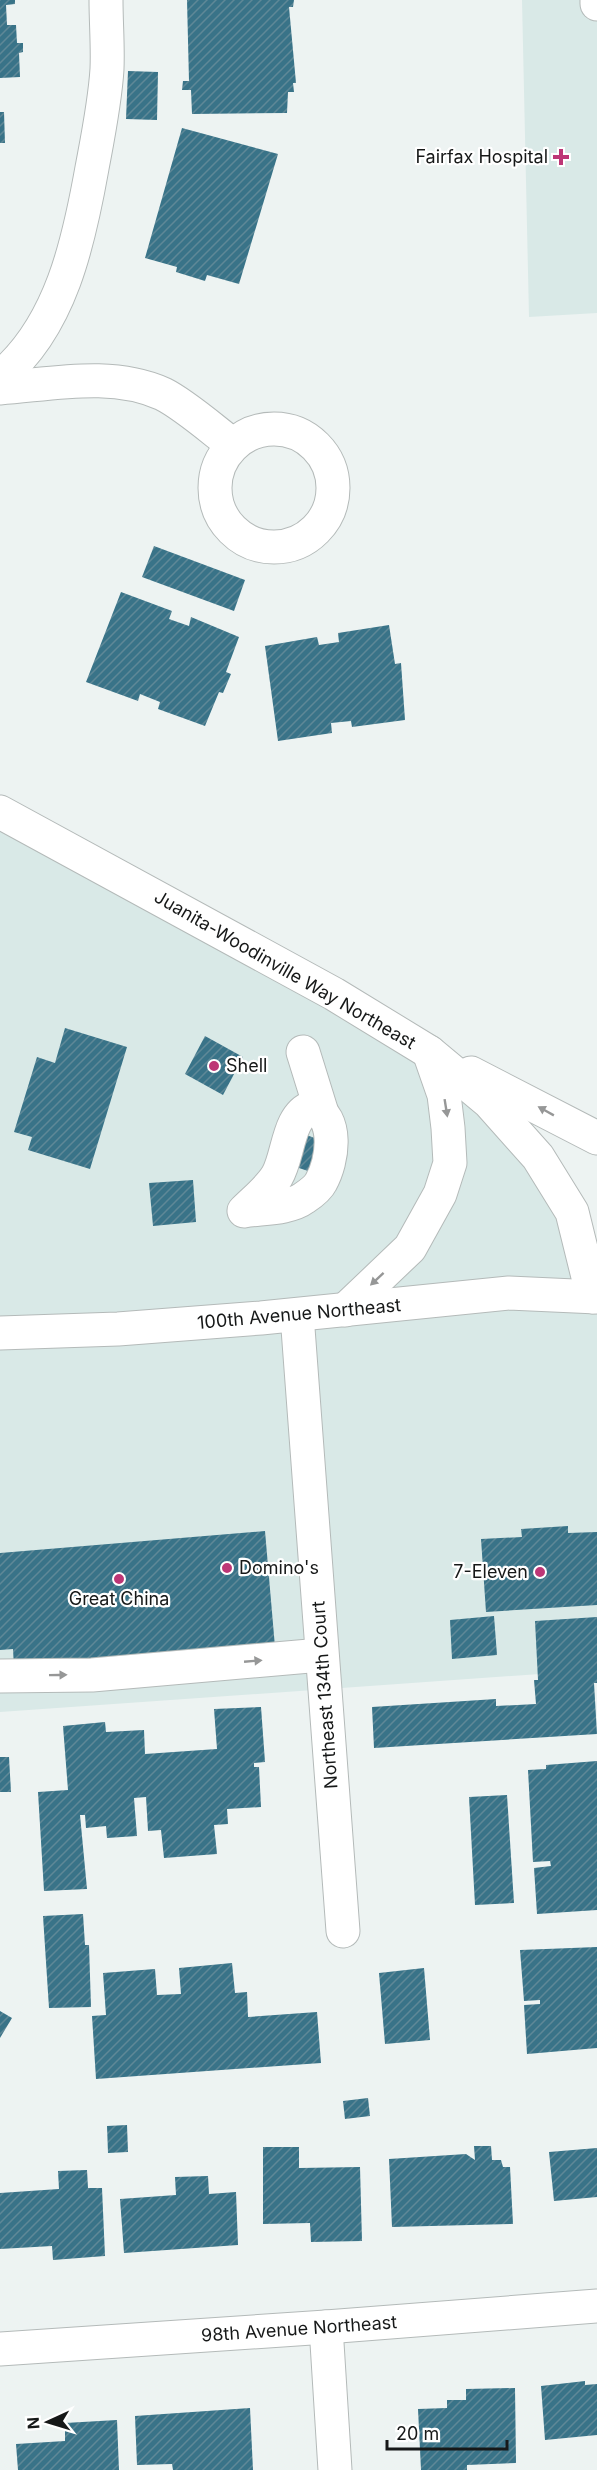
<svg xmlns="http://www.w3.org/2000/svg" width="597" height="2470" font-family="Inter,sans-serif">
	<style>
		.built { fill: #d9e9e7 }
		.building { fill: url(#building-hatch) }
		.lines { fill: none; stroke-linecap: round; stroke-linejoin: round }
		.minor-casing { stroke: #b4bab9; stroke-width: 35 }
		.major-casing { stroke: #b4bab9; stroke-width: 35 }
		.minor { stroke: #fff; stroke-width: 33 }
		.major { stroke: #fff; stroke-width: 33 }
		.oneway { fill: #969797 }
		.poi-dot { fill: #bd3676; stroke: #fff; stroke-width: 2 }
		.labels { text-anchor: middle; stroke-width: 4.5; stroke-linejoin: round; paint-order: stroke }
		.poi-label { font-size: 18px; fill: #161818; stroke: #fff; text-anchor: end }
		.street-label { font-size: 18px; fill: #161818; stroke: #fff }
	</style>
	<defs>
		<pattern id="building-hatch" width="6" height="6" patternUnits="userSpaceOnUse" patternTransform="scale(1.5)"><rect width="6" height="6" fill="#397388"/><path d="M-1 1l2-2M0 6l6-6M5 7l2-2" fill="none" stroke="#5f8897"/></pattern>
	</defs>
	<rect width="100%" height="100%" fill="#edf3f2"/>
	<g class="built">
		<path d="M522 0H597V313L529 317Z"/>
		<path d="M0 812 334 994 538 1157 597 1297V1670L0 1712Z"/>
	</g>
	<g class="building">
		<path d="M0 0H15V4L6 5 7 25H16L17 43H23V52L19 53 20 77 0 78Z"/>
		<path d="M187 0H294L293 7H289L296 83H293L294 92H288L287 113 192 114 191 90H182L183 81H189Z"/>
		<path d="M128 71 158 72 157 120 126 119Z"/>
		<path d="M0 112H4L5 143H0Z"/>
		<path d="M182 128 278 154 239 284 207 275 205 281 176 272 177 267 145 258Z"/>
		<path d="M154 546 245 580 234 611 142 577Z"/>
		<path d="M121 592 172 611 169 619 189 626 191 617 239 637 226 672 231 674 223 693 219 692 205 726 158 709 160 702 140 694 138 701 86 682Z"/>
		<path d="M389 625 395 664 401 663 405 720 352 727 351 721 331 723 332 733 278 741 265 646 317 637 319 645 339 642 338 633Z"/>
		<path d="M65 1028 127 1047 90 1169 28 1150 32 1137 14 1132 37 1057 55 1063Z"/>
		<path d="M205 1036 243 1057 223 1095 185 1074Z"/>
		<path d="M303 1134 321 1140 311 1172 293 1166Z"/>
		<path d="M193 1180 196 1222 153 1226 149 1183Z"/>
		<path d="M568 1526V1533L597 1532V1605L486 1612 481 1539 522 1537 521 1529Z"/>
		<path d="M265 1531 275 1647 14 1668 13 1649 0 1650V1553Z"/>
		<path d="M494 1616 497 1655 452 1659 450 1620Z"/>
		<path d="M597 1617V1683H594L597 1734 374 1748 372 1707 496 1699V1706L536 1704 534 1680H538L535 1621Z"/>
		<path d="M261 1707 265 1762 254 1763V1767H259L261 1807 227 1809 228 1824 214 1825 217 1854 164 1858 161 1830 148 1831 146 1797 134 1798 137 1836 107 1838 106 1826 86 1828 85 1815H80L87 1889 44 1891 38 1792 68 1790 63 1726 105 1722 106 1732 144 1730 145 1754 217 1749 214 1709Z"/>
		<path d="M0 1757H9L11 1792H0Z"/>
		<path d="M597 1761V1910L537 1914 534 1868 551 1866 550 1861 533 1862 528 1770 546 1769V1765Z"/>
		<path d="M507 1795 514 1903 475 1905 469 1797Z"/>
		<path d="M83 1914 85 1945H89L91 2007 49 2008 43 1916Z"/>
		<path d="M597 1947V2048L527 2054 524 2005 540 2004V2000L524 2001 520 1950Z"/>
		<path d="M232 1963 235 1993 247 1992 248 2017 317 2012 321 2063 96 2079 92 2016 106 2015 103 1973 155 1969 157 1995 181 1994 179 1968Z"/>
		<path d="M424 1968 430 2040 385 2044 379 1973Z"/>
		<path d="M0 2011 12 2018 0 2038Z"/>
		<path d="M368 2098 370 2116 345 2119 343 2101Z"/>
		<path d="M127 2125 128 2152 108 2153 107 2126Z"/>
		<path d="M474 2146H491L492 2160H501L503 2167H510L513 2224 392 2227 389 2159 466 2154 475 2160Z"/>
		<path d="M263 2147H299V2168L360 2167 362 2241 311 2242 310 2223 263 2224Z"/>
		<path d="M597 2148V2197L554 2201 549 2152Z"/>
		<path d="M87 2170 88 2188H102L105 2256 53 2260 52 2246 0 2249V2193L59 2189 58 2171Z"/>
		<path d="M208 2176 209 2194 236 2192 238 2245 124 2253 120 2199 176 2195 175 2177Z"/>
		<path d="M585 2381V2385L597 2384V2435L545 2440 541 2386Z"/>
		<path d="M515 2388 516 2463 467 2465V2470H421L418 2409 447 2408V2400H466V2389Z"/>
		<path d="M250 2408 253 2470H173L172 2464 137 2465 135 2416Z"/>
		<path d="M117 2420 119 2470H18L16 2444 65 2441V2423Z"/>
	</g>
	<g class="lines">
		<g class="minor-casing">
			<g id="minor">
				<path d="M597 0V4"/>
				<path d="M0 377C61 327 79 241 92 168 98 136 105 102 107 69 108 46 106 23 106 0"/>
				<path d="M0 388C54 384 112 371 163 394 185 405 213 430 233 445"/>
				<circle cx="274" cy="488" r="59"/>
				<path d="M303 1052 321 1110"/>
				<path d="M312 1107C339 1117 333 1161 321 1182 318 1188 310 1194 304 1198 289 1209 262 1208 244 1211 255 1200 269 1189 277 1176 289 1156 287 1116 312 1107Z"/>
				<path d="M297 1315 343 1931"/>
				<path d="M0 1676 92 1675 321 1655"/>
				<path d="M326 2327 335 2470"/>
				<path d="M0 2349 326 2327 597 2306"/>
			</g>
		</g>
		<g class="major-casing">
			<g id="major">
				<path d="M0 812 334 994 429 1052 489 1102 538 1157 572 1212 593 1297"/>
				<path d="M471 1073 597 1138"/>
				<path d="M345 1310 410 1248 440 1194 450 1163 448 1128 444 1095 429 1052"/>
				<path d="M0 1333 118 1329 261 1318 509 1293 597 1297"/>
			</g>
		</g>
		<use href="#minor" class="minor"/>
		<use href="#major" class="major"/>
	</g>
	<defs><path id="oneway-solid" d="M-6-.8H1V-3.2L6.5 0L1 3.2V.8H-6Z" transform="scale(1.5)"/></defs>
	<g class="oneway">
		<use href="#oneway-solid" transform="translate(446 1108) rotate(81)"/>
		<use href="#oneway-solid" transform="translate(546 1111) rotate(-151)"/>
		<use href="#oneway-solid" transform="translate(377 1279) rotate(137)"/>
		<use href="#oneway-solid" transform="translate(253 1661) rotate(-5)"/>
		<use href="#oneway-solid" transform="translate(58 1675) rotate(-1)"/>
	</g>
	<g class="poi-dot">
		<path d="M558 148h6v6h6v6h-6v6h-6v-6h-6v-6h6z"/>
		<circle cx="214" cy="1066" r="6"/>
		<circle cx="227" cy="1568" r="6"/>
		<circle cx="540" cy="1572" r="6"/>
		<circle cx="119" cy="1579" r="6"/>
	</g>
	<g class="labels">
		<g class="poi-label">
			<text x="548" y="163">Fairfax Hospital</text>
			<text x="226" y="1072" text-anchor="start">Shell</text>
			<text x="239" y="1574" text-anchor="start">Domino's</text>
			<text x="528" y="1578">7-Eleven</text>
			<text x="119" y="1605" text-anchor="middle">Great China</text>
		</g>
		<g class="street-label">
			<text transform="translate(285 970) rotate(30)" y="6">Juanita-Woodinville Way Northeast</text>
			<text transform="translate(299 1314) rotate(-5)" y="6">100th Avenue Northeast</text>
			<text transform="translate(325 1695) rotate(-94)" y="6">Northeast 134th Court</text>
			<text transform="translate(299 2329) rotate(-4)" y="6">98th Avenue Northeast</text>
		</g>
	</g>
	<g transform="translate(48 2422) rotate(266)" stroke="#ffffff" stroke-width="4.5" paint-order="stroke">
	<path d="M0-4.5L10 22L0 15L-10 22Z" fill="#161818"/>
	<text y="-9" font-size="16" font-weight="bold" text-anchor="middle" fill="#161818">N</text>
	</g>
	<path d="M387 2440v9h120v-9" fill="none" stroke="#161818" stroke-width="3"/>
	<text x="396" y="2440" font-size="18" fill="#161818" stroke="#ffffff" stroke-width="4.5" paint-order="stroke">20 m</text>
</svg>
